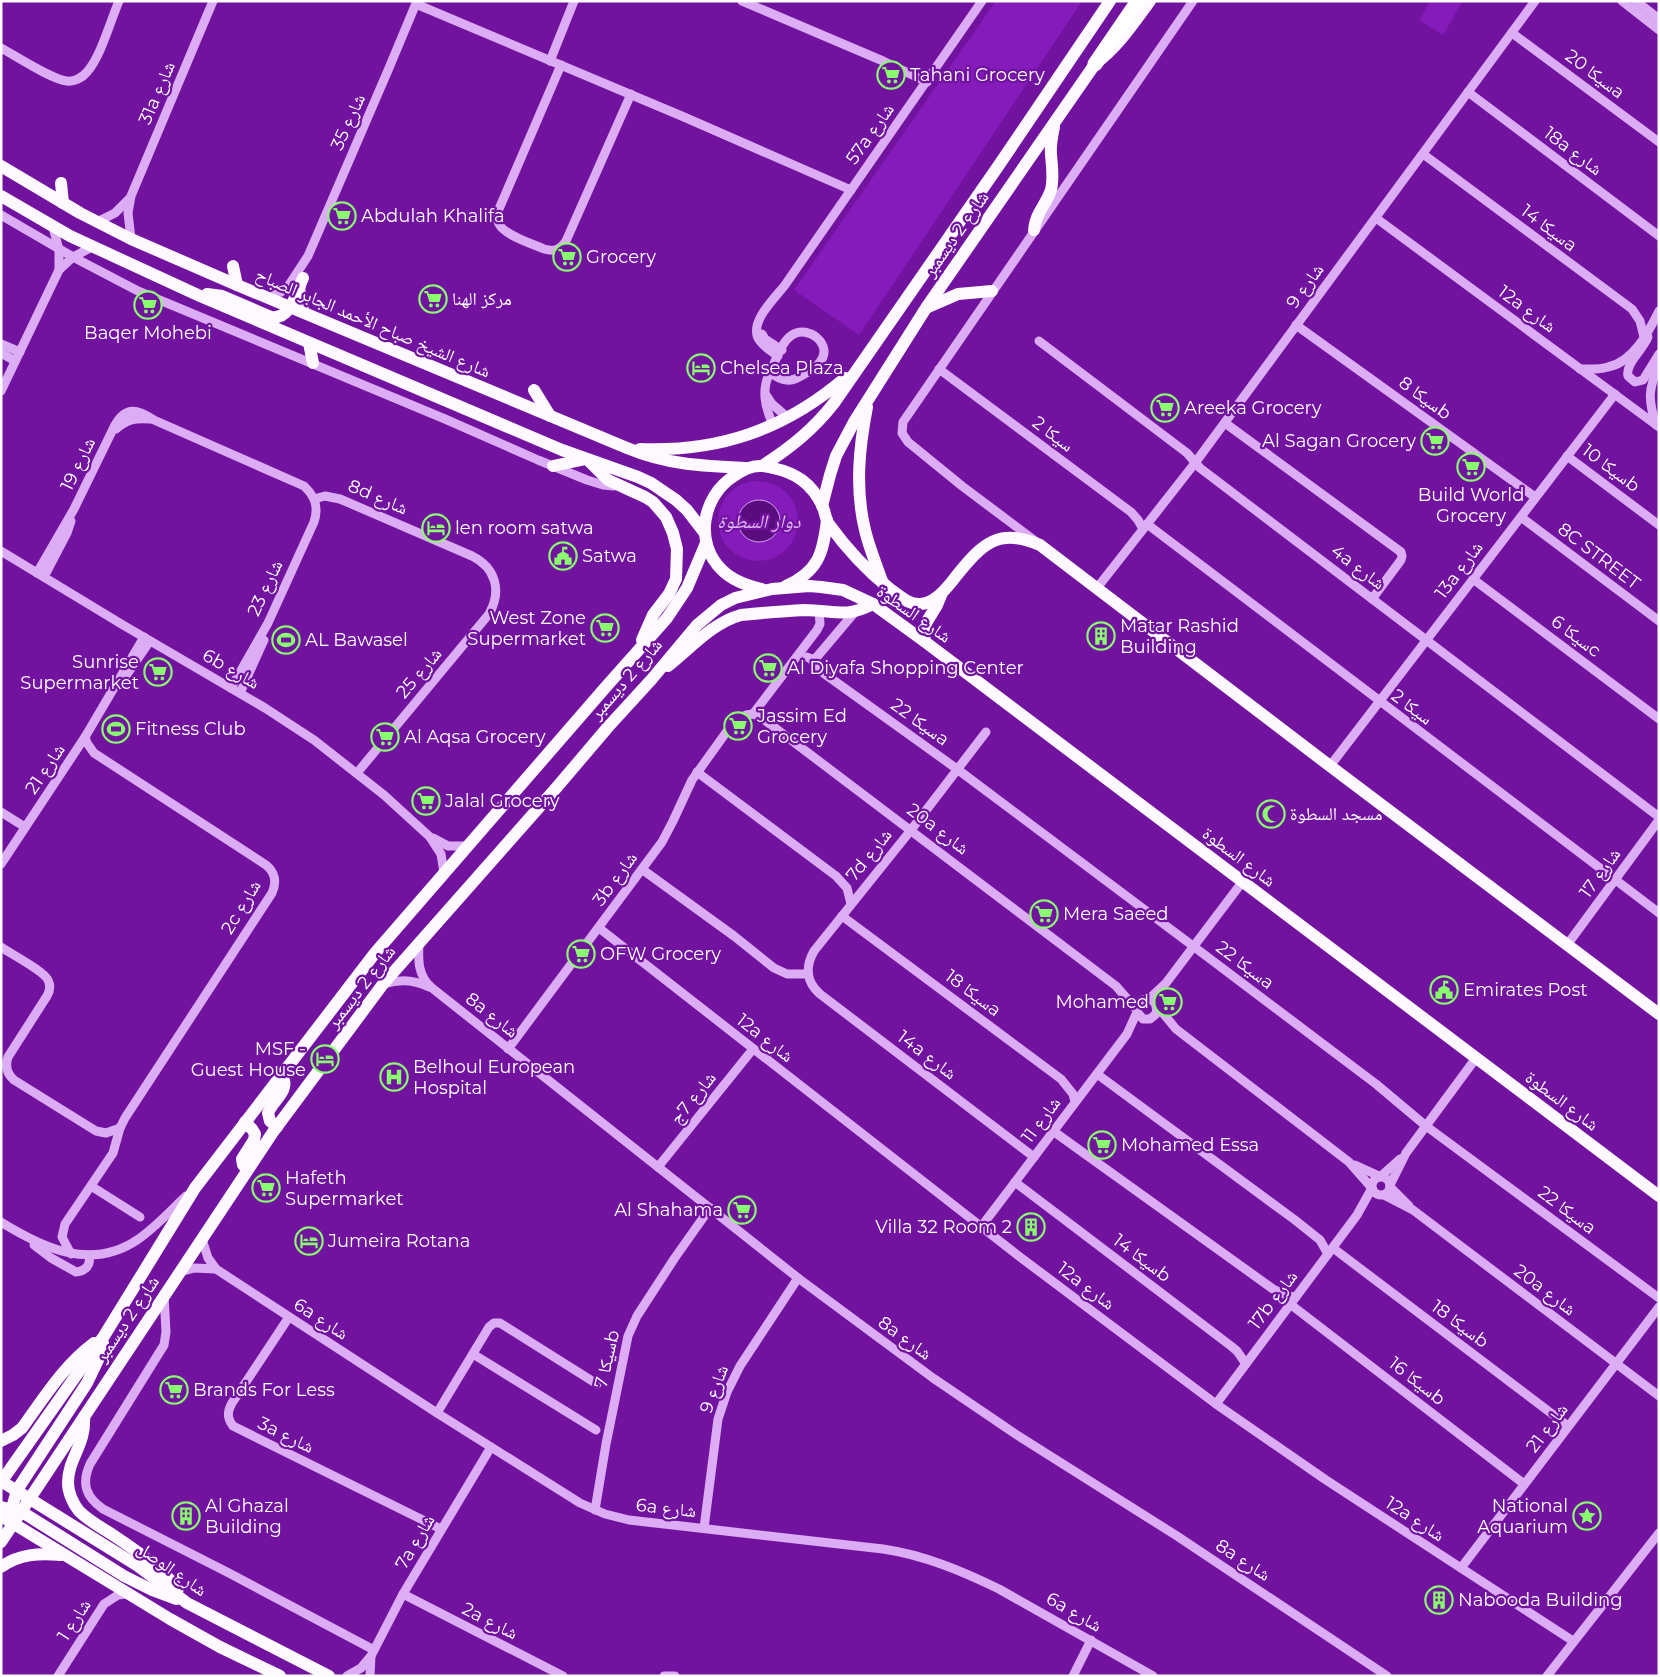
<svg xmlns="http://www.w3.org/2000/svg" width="1660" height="1677" font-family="Montserrat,'Noto Naskh Arabic',sans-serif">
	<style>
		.green { fill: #841bba }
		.water { fill: #590c7c; stroke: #d89ff7 }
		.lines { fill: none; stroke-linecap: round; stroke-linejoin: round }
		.minor { stroke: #dcacf4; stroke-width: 9 }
		.major { stroke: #fdf9ff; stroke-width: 12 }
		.highway { stroke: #fff; stroke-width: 15 }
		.labels { text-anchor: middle; stroke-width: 4.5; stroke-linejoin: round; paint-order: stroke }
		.street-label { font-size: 18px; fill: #fff; stroke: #7213a0 }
		.poi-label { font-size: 18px; fill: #fff; stroke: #7213a0; text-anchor: start }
		.water-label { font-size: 19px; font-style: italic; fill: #e4b9fa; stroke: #7213a0 }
	</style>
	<rect width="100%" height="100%" fill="#7213a0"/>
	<g class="green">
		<path d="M996 1H1082L859 335 794 290Z"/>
		<path d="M1430 1H1463L1443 35 1419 20Z"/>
		<circle cx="758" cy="521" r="40"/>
	</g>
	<circle class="water" cx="759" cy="521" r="21"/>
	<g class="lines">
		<g class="minor">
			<path d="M742 1 883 61 927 82"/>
			<path d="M1622 1 1659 30"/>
			<path d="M1636 1 1659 19"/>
			<path d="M416 4 684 117 851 190"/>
			<path d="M1512 33 1659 142"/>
			<path d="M1 48C16 56 52 80 67 81 74 82 82 78 87 72 101 56 110 22 119 1"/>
			<path d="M550 61 574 1"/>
			<path d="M561 65 499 209C497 214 496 219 499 224 504 235 533 244 544 249 554 252 560 250 566 241L631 94"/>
			<path d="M1468 92 1659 236"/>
			<path d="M1423 154 1632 309 1640 321 1644 337"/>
			<path d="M1 215 73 257 138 291 445 419 538 460 587 480 603 485 614 486"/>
			<path d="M1376 218 1659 427"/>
			<path d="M97 222 115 213 129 199"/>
			<path d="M53 227 59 250V270"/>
			<path d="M131 239 128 213 131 196 213 1"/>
			<path d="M301 288 302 300 306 314"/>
			<path d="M267 298 281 292 287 288 308 256 389 68 417 1"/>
			<path d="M1296 325 1535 497"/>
			<path d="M762 334 765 339 782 350"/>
			<path d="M1648 337C1643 350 1625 364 1628 376L1635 382 1643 380 1659 354"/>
			<path d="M1039 341 1187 453 1200 468 1659 817"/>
			<path d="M1 344 20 352"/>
			<path d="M1 353 15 361"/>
			<path d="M778 356C771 351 762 346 758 338 750 321 775 298 785 285L982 1"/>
			<path d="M939 369 1131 512 1138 520 1143 529"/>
			<path d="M1580 369C1590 369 1599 370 1608 367 1633 362 1648 333 1659 311"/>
			<path d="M770 372C780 381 790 383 801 376 808 372 816 368 820 362 834 345 808 324 792 335 781 342 776 361 770 372 761 390 765 407 773 425"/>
			<path d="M1 391 59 270 73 257 92 247"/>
			<path d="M766 395 772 404 787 417"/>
			<path d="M1225 423 1401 552 1402 556 1401 560 1372 599"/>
			<path d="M1656 425C1648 400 1648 389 1659 365"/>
			<path d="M116 429C127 419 135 418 150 419"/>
			<path d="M1567 456 1659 525"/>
			<path d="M314 499 325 496 340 499 472 556C496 568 502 591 489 614L357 773"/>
			<path d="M1521 517 1659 621"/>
			<path d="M1147 524 1659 913"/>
			<path d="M1034 540 962 486 908 442 902 433 903 422 1193 1"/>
			<path d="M1 551 123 625 265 708 314 740 384 795 430 837 441 854 444 873"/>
			<path d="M37 573 74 509 115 425C126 406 137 409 154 420L304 486C315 496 319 507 314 522L268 623 231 688"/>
			<path d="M44 577 67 533 71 521"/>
			<path d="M1473 579 1659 719"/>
			<path d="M1097 588 1195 463 1535 1"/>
			<path d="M807 657 811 659 816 658 854 613"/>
			<path d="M811 659 822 672 957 769 1193 946 1376 1084 1426 1126 1659 1298"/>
			<path d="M121 683 150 641"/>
			<path d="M240 693 264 640"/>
			<path d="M753 714 817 630 820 624 819 610"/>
			<path d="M986 732 911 830 814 951C805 967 806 982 820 994L1034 1157"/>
			<path d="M1330 766 1615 394"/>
			<path d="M697 772 836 876 847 888 851 904"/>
			<path d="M1 812 25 827"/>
			<path d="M433 838 448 846H469"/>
			<path d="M1 864 85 737 144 637"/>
			<path d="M643 870 734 936 774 968 787 974H808"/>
			<path d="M842 916 1061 1079 1073 1094 1075 1102"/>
			<path d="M599 928 1020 1257 1216 1404 1326 1480 1573 1641"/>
			<path d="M419 944C418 961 418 976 432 988L798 1278 933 1378 1017 1435 1177 1536 1387 1676"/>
			<path d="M1567 945 1659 820"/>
			<path d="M1 947C11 954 44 971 48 980 51 986 50 991 47 996L8 1057C5 1066 7 1074 14 1080L96 1131 106 1133 120 1128"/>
			<path d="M384 984C399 979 415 980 429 987"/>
			<path d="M1149 999 1166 983 1243 881"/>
			<path d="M1157 1006 1176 1029 1349 1162 1371 1187"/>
			<path d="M508 1049 662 842 673 821 692 780 735 720 746 715 753 714 762 718 1116 986 1136 1009"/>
			<path d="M1097 1074 1295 1220 1320 1240 1328 1254"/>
			<path d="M1053 1131 1273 1289 1288 1296 1296 1297"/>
			<path d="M1355 1165 1379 1176"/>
			<path d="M658 1167 753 1049"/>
			<path d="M1381 1176 1400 1159"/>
			<circle cx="1381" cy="1186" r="9"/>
			<path d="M1015 1182 1231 1346 1237 1351 1246 1364"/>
			<path d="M1390 1185 1406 1153 1476 1058"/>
			<path d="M91 1186 140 1217"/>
			<path d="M1390 1187 1409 1206"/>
			<path d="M1384 1195 1413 1210 1659 1396"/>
			<path d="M1 1222C43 1248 91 1271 137 1240 155 1228 170 1211 186 1196"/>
			<path d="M981 1227 1127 1034 1137 1012 1138 1003C1148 994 1159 1001 1156 1014L1150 1019H1143L1137 1012"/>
			<path d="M202 1239 208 1258 216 1269 437 1413 580 1503 605 1514 629 1520 883 1549C924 1555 962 1571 999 1589L1153 1676"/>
			<path d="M34 1245 51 1258 76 1272C86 1271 91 1265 89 1255"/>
			<path d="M1333 1248 1568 1426"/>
			<path d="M71 1254 62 1237 65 1224 113 1153 120 1128 125 1118 272 893C277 882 275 872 266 865L94 753 87 743 85 737"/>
			<path d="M180 1272 194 1268 216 1269"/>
			<path d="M164 1295 166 1332 164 1345 90 1464C81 1484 86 1497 103 1509L227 1572 374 1650"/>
			<path d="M1290 1304 1524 1484"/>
			<path d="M289 1317 232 1403C227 1412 227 1418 233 1426L441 1529"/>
			<path d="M473 1354 596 1430"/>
			<path d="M1216 1404 1357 1215 1372 1188"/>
			<path d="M437 1413 489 1327 494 1323H500L597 1384"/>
			<path d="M595 1510 606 1444 628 1336 637 1316 674 1259 710 1208"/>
			<path d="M704 1528 718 1419 727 1392 740 1366 798 1278"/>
			<path d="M1461 1568 1659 1307"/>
			<path d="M403 1594 563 1676"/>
			<path d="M58 1676 104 1604 118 1595 126 1594"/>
			<path d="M347 1676 361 1668 371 1656 403 1594 491 1447"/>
			<path d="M370 1676 371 1656"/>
			<path d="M664 1676H675"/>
			<path d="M1073 1676 1091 1640"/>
			<path d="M1547 1676 1659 1533"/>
		</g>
		<g class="major">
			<path d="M1 166 80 213 131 239 237 285 627 448C668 465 703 466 746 468"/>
			<path d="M61 183 63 203"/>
			<path d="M1 196 70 236 200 296 562 450 638 477 651 483 676 500 687 510 704 532"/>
			<path d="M1034 230C1035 214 1046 205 1051 190 1054 178 1052 167 1051 155 1050 145 1052 136 1054 127"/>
			<path d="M233 266 237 285"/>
			<path d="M207 294 222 296 271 317C291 320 296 293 303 278"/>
			<path d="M928 307 958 294 992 291"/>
			<path d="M309 343 313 363"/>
			<path d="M534 390 550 416"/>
			<path d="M867 407C859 448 855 489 865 530 869 547 876 564 882 581"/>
			<path d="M640 449C719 452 784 430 845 378"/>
			<path d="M588 460 608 480 645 497 653 502 666 517 673 533 677 549 676 579 669 594 653 615 642 640"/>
			<path d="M553 466 586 459"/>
			<path d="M762 466C790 448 813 430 834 403L999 165 1110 1"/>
			<path d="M822 506 830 475 836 456 854 422 926 308 1095 64C1118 47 1133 24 1150 1"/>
			<path d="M786 586C819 571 823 553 827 520"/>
			<path d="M762 589C748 586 733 581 722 570 694 543 702 496 734 476 742 470 751 465 762 466 765 466 769 467 773 468 796 473 811 483 822 505 825 511 825 517 828 523 846 548 866 570 890 589 899 595 908 605 920 604 926 604 932 601 937 597 945 591 951 583 957 575 982 544 999 527 1040 545L1330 766 1659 1014"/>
			<path d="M924 641 926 623 937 605 942 593"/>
			<path d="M668 666C691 648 712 623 741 615 762 613 783 611 804 610 834 610 844 619 873 604"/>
			<path d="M245 1122 252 1129 255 1134 254 1140 242 1159 243 1165 248 1169"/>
			<path d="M277 1127 270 1121 268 1113C273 1100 291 1090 282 1076"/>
			<path d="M84 1417C86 1445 68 1458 68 1483 68 1492 73 1504 79 1511 89 1521 102 1528 113 1535 137 1551 160 1567 178 1589"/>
			<path d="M1 1441 13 1435 22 1428C44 1398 63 1366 94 1343"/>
			<path d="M1 1481 138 1566 187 1603 329 1676"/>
			<path d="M1 1482 104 1336 195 1188 375 953 604 689 667 618 687 588 706 543"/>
			<path d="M1 1507 22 1512 124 1576 152 1590 176 1599"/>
			<path d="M1 1516 170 1619 220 1647 280 1676"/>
			<path d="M13 1524 12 1508 17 1490 87 1383 98 1360 103 1343"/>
			<path d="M1 1542 273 1132 383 984 557 787 608 727 651 680 697 625 721 605 735 598 772 589 809 586 821 587 843 590 873 604 924 641 1659 1196"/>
			<path d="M1 1567C19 1554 39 1553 61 1555"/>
		</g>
		<path class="highway" d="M1095 64 1138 1"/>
	</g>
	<defs>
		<g id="supermarket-ring" transform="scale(1.4375)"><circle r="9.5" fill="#7213a0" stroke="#89ff6f" stroke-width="1.5"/><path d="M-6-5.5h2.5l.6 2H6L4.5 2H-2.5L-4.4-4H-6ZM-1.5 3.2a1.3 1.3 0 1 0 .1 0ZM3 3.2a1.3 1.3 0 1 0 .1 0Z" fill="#89ff6f"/></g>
		<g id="hotel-ring" transform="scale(1.4375)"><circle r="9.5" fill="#7213a0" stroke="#89ff6f" stroke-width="1.5"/><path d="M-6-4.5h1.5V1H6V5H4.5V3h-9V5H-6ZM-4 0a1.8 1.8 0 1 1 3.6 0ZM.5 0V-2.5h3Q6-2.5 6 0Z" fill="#89ff6f"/></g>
		<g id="civic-ring" transform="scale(1.4375)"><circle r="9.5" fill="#7213a0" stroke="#89ff6f" stroke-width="1.5"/><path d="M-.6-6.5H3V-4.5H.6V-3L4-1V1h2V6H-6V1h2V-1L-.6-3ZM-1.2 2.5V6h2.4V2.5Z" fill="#89ff6f"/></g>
		<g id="building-ring" transform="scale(1.4375)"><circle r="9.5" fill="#7213a0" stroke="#89ff6f" stroke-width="1.5"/><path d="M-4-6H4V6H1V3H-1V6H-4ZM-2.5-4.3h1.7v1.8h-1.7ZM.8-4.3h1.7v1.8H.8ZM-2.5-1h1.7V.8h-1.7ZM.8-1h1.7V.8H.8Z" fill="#89ff6f"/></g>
		<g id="stadium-ring" transform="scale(1.4375)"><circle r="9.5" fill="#7213a0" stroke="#89ff6f" stroke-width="1.5"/><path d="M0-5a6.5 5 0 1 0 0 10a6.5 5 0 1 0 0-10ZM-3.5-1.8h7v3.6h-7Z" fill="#89ff6f"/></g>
		<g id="mosque-ring" transform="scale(1.4375)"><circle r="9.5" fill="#7213a0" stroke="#89ff6f" stroke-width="1.5"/><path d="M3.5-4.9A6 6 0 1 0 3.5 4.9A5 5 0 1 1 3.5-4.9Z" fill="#89ff6f"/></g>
		<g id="hospital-ring" transform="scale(1.4375)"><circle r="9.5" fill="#7213a0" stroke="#89ff6f" stroke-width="1.5"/><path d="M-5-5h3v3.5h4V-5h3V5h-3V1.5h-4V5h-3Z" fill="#89ff6f"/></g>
		<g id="sight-ring" transform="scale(1.4375)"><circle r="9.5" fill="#7213a0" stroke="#89ff6f" stroke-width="1.5"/><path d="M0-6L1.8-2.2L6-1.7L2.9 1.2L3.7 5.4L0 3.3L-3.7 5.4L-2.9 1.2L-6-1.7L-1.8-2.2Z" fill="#89ff6f"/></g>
	</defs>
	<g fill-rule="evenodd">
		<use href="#supermarket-ring" x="891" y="75"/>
		<use href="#supermarket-ring" x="342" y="216"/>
		<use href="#supermarket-ring" x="567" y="257"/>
		<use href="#supermarket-ring" x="433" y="299"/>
		<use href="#supermarket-ring" x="148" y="305"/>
		<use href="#hotel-ring" x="701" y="368"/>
		<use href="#supermarket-ring" x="1165" y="408"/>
		<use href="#supermarket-ring" x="1435" y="441"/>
		<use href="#supermarket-ring" x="1471" y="467"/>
		<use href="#hotel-ring" x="436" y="528"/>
		<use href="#civic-ring" x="563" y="556"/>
		<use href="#supermarket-ring" x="605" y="628"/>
		<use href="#building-ring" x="1101" y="636"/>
		<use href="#stadium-ring" x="286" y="640"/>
		<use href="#supermarket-ring" x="768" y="668"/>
		<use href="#supermarket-ring" x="158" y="672"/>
		<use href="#supermarket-ring" x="738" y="726"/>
		<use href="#stadium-ring" x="116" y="729"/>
		<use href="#supermarket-ring" x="385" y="737"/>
		<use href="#supermarket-ring" x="426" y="801"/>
		<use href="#mosque-ring" x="1271" y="814"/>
		<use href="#supermarket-ring" x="1044" y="914"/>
		<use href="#supermarket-ring" x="581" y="954"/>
		<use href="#civic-ring" x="1444" y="990"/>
		<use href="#supermarket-ring" x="1168" y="1002"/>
		<use href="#hotel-ring" x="325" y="1059"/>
		<use href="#hospital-ring" x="394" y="1077"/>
		<use href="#supermarket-ring" x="1102" y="1145"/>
		<use href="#supermarket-ring" x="266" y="1188"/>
		<use href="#supermarket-ring" x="742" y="1210"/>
		<use href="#building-ring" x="1031" y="1227"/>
		<use href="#hotel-ring" x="309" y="1241"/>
		<use href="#supermarket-ring" x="174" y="1390"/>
		<use href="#building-ring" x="186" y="1516"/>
		<use href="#sight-ring" x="1587" y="1516"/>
		<use href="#building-ring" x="1439" y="1600"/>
	</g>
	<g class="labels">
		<g class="street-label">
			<text transform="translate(1595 74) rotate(37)" y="6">سيكا 20a</text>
			<text transform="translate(157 93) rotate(-67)" y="6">31a شارع</text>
			<text transform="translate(348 122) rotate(-66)" y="6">شارع 35</text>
			<text transform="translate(870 134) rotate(-55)" y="6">57a شارع</text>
			<text transform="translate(1573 151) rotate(37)" y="6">18a شارع</text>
			<text transform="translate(1549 228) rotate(37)" y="6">سيكا 14a</text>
			<text transform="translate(956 234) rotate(-55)" y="6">شارع 2 ديسمبر</text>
			<text transform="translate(1305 286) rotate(-54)" y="6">شارع 9</text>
			<text transform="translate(1527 309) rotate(36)" y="6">12a شارع</text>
			<text transform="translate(373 323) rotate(23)" y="6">شارع الشيخ صباح الأحمد الجابر الصباح</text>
			<text transform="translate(1425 398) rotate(36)" y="6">سيكا 8b</text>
			<text transform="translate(1053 434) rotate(37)" y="6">سيكا 2</text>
			<text transform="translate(78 464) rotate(-64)" y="6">شارع 19</text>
			<text transform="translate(1611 468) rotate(37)" y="6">سيكا 10b</text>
			<text transform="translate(378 497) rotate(23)" y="6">8d شارع</text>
			<text transform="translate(1599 556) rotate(37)" y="6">8C STREET</text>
			<text transform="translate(1358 567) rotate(37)" y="6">4a شارع</text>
			<text transform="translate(1459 570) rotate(-53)" y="6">13a شارع</text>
			<text transform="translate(265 588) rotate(-65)" y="6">شارع 23</text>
			<text transform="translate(914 614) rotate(35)" y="6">شارع السطوة</text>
			<text transform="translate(1576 636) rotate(37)" y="6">سيكا 6c</text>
			<text transform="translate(231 669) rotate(30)" y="6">6b شارع</text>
			<text transform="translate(419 673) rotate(-50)" y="6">شارع 25</text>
			<text transform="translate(626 679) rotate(-49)" y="6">شارع 2 ديسمبر</text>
			<text transform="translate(1412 707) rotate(37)" y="6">سيكا 2</text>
			<text transform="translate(920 722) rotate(36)" y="6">سيكا 22a</text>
			<text transform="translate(45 769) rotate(-56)" y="6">شارع 21</text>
			<text transform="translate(938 829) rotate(37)" y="6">20a شارع</text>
			<text transform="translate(869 855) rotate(-51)" y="6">7d شارع</text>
			<text transform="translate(1239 857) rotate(37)" y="6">شارع السطوة</text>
			<text transform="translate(1600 873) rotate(-54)" y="6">شارع 17</text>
			<text transform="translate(615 879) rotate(-54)" y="6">3b شارع</text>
			<text transform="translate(241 907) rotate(-59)" y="6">2c شارع</text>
			<text transform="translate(1245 965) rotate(37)" y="6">سيكا 22a</text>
			<text transform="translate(361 987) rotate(-52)" y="6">شارع 2 ديسمبر</text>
			<text transform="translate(973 993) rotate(37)" y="6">سيكا 18a</text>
			<text transform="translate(492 1015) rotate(38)" y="6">8a شارع</text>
			<text transform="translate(765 1038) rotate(38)" y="6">12a شارع</text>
			<text transform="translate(927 1055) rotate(37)" y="6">14a شارع</text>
			<text transform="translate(693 1098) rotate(-51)" y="6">شارع 7ج</text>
			<text transform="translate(1562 1101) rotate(37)" y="6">شارع السطوة</text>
			<text transform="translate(1041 1120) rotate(-53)" y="6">شارع 11</text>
			<text transform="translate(1567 1210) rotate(37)" y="6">سيكا 22a</text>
			<text transform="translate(1142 1258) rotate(37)" y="6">سيكا 14b</text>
			<text transform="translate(1086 1286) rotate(37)" y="6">12a شارع</text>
			<text transform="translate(1545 1290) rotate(37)" y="6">20a شارع</text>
			<text transform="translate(1273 1300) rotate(-53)" y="6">17b شارع</text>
			<text transform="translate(127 1319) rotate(-56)" y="6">شارع 2 ديسمبر</text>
			<text transform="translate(321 1319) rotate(33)" y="6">6a شارع</text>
			<text transform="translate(1460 1324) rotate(37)" y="6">سيكا 18b</text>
			<text transform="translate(905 1338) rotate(36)" y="6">8a شارع</text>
			<text transform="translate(607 1359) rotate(-77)" y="6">سيكا 7b</text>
			<text transform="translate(1417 1381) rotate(38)" y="6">سيكا 16b</text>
			<text transform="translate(714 1389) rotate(-69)" y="6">شارع 9</text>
			<text transform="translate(1547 1428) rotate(-53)" y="6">شارع 21</text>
			<text transform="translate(286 1435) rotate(26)" y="6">3a شارع</text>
			<text transform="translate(666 1508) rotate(6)" y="6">6a شارع</text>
			<text transform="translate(1415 1519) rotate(33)" y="6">12a شارع</text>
			<text transform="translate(415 1542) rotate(-60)" y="6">7a شارع</text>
			<text transform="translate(1243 1560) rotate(33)" y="6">8a شارع</text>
			<text transform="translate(172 1569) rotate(35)" y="6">شارع الوصل</text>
			<text transform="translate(1074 1612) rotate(30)" y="6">6a شارع</text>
			<text transform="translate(74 1620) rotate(-57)" y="6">شارع 1</text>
			<text transform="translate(490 1621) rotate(27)" y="6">2a شارع</text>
		</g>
		<g class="poi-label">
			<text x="910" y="81">Tahani Grocery</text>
			<text x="361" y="222">Abdulah Khalifa</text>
			<text x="586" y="263">Grocery</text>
			<text x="452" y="305">مركز الهنا</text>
			<text x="148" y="339" text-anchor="middle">Baqer Mohebi</text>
			<text x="720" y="374">Chelsea Plaza</text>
			<text x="1184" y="414">Areeka Grocery</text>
			<text x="1416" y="447" text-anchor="end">Al Sagan Grocery</text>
			<text x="1471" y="501" text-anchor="middle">Build World<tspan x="1471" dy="21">Grocery</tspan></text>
			<text x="455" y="534">len room satwa</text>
			<text x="582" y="562">Satwa</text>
			<text x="586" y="624" text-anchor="end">West Zone<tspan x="586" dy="21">Supermarket</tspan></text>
			<text x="1120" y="632">Matar Rashid<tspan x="1120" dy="21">Building</tspan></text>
			<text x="305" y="646">AL Bawasel</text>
			<text x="139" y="668" text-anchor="end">Sunrise<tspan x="139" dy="21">Supermarket</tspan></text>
			<text x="787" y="674">Al Diyafa Shopping Center</text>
			<text x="757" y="722">Jassim Ed<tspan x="757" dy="21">Grocery</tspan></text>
			<text x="135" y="735">Fitness Club</text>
			<text x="404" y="743">Al Aqsa Grocery</text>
			<text x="445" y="807">Jalal Grocery</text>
			<text x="1290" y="820">مسجد السطوة</text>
			<text x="1063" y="920">Mera Saeed</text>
			<text x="600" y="960">OFW Grocery</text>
			<text x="1463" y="996">Emirates Post</text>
			<text x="1149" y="1008" text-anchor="end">Mohamed</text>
			<text x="306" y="1055" text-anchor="end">MSF -<tspan x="306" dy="21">Guest House</tspan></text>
			<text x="413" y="1073">Belhoul European<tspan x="413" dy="21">Hospital</tspan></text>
			<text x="1121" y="1151">Mohamed Essa</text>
			<text x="285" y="1184">Hafeth<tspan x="285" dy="21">Supermarket</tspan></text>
			<text x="723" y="1216" text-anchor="end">Al Shahama</text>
			<text x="1012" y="1233" text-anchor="end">Villa 32 Room 2</text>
			<text x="328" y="1247">Jumeira Rotana</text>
			<text x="193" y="1396">Brands For Less</text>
			<text x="205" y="1512">Al Ghazal<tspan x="205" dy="21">Building</tspan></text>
			<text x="1568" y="1512" text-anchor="end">National<tspan x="1568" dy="21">Aquarium</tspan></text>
			<text x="1458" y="1606">Nabooda Building</text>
		</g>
		<g class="water-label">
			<text x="759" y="528">دوار السطوة</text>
		</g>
	</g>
	<rect width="1660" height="1677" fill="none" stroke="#ffffff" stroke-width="5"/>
</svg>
